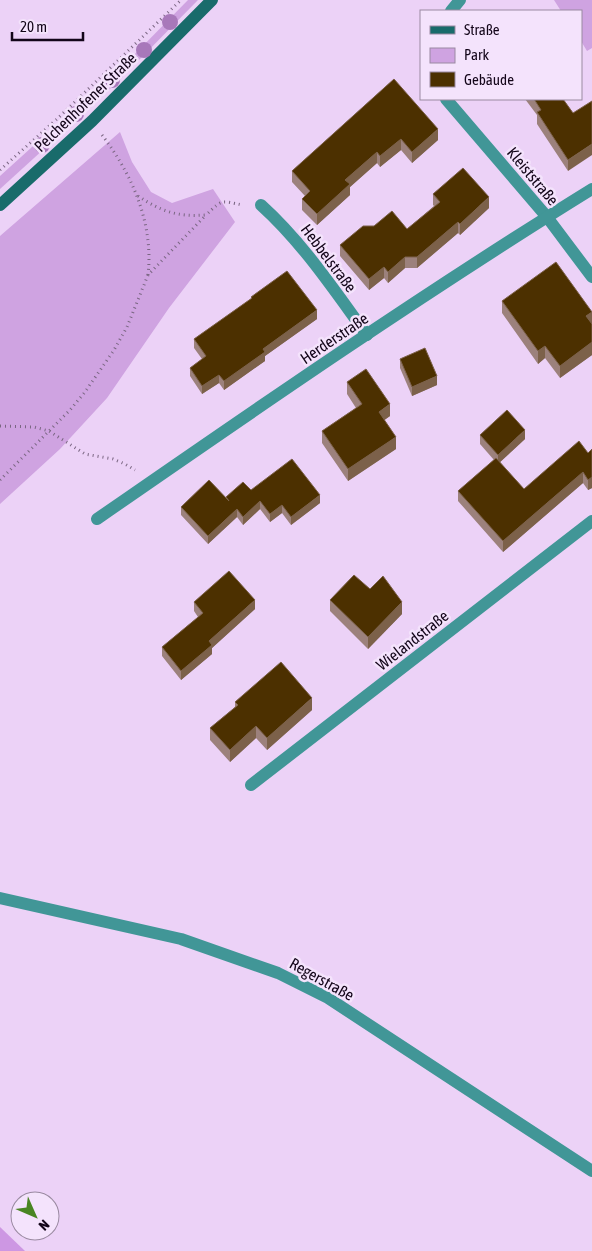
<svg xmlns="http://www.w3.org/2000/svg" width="592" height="1251" font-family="'Asap Condensed',sans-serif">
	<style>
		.green { fill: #cfa3e1 }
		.forest { fill: #cd97e3 }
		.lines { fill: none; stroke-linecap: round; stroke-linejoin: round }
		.path { stroke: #7a6682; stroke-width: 3; stroke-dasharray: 1 4; stroke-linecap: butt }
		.lane { stroke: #419697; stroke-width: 12 }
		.street { stroke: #419697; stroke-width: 12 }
		.secondary { stroke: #196b6b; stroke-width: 12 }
		.tree { fill: #a878ba }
		.wall { fill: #9c817c }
		.shaded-wall { fill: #7c614a }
		.building { fill: #4c3000; stroke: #7c614a }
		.labels { text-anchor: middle; stroke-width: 5; stroke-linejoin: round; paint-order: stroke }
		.street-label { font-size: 16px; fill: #130519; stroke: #f4e3fc }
	</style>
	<rect width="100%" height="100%" fill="#ecd2f7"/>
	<g class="green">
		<path d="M188 0H198L137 62 132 57Z"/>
		<path d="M554 0H592V48L587 51 581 41V11H561Z"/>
		<path d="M117 70 123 77 0 189V176Z"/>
		<path d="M120 132 132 162 151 192 172 203 213 189 235 222 169 308 107 398 60 449 0 504V236Z"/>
	</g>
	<path class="forest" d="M0 1227 25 1251H0Z"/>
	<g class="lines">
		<g class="path">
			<path d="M102 135C132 174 154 224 148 275"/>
			<path d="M0 170 57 119 181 0"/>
			<path d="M138 196C162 212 178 217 206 215 224 198 220 201 243 205"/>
			<path d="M0 426 34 427 49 431 85 454 113 459 125 464 135 470"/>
			<path d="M0 480 70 410 85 392 114 350 127 327 148 275 206 215"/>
		</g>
		<path class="lane" d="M261 205C303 243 334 290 367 335"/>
		<g class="street">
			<path d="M451 11 460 0"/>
			<path d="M446 99 547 217 592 277"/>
			<path d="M97 519C260 406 424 293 592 189"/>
			<path d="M251 785 592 521"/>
			<path d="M0 898 181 939 278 973 328 998 592 1171"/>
		</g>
		<path class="secondary" d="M0 205 92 121 212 0"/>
	</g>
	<g class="tree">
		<circle cx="170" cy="22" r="8"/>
		<circle cx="144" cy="50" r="8"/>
		<circle cx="112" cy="80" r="8"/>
		<circle cx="76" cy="114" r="8"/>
		<circle cx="42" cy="145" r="8"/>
	</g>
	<g class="wall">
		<path d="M394 79 438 140 412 163 401 150 380 167 377 163 350 187V195L317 225 302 210V199L305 196 292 182V171Z"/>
		<path d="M525 99H563L573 113 568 171 537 124V115Z"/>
		<path d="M433 194 489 208 460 235 458 233 417 268H405L388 283 384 278 369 290 340 256V245L407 229 434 206 433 205Z"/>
		<path d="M251 297 317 319 265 356V361L224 390 219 383 202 394 190 376V368L202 359 194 348V339L251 299Z"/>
		<path d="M502 301 592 312V355L560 378 545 358 538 364 502 313Z"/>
		<path d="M400 359 437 385 412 396 400 368Z"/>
		<path d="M347 382 390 416 384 420 396 449 348 481 322 443V431L356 408 347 394Z"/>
		<path d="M480 435 525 439 500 462 524 489 588 453 592 449V488L588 490 583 483 503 552 458 501V491L494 460 480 444Z"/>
		<path d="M251 490 320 503 291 525 282 513 270 522 260 509 243 525 237 517 208 544 181 515V507L226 497Z"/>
		<path d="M370 589 402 614 368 649 330 611V600Z"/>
		<path d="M194 602 255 609 212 648V654L181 680 162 656V647L198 617 194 611Z"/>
		<path d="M235 702 312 710 267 750 256 738 230 762 210 740V728L235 707Z"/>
	</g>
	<g class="shaded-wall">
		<path d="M438 129V140L412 163V152Z"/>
		<path d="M401 139V150L380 167V156Z"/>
		<path d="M592 144V155L568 171V160Z"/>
		<path d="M377 152V163L350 187V195L317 225V214L345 180Z"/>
		<path d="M489 197V208L460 235V224Z"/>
		<path d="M458 222V233L417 268V257Z"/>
		<path d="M405 257V268L388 283V272Z"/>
		<path d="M384 267V278L369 290V279Z"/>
		<path d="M317 310V319L265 356V361L224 390V381L263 349Z"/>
		<path d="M592 312V324L586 316Z"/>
		<path d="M592 342V355L560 378V366Z"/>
		<path d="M545 346V358L538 364V351Z"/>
		<path d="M219 375V383L202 394V386Z"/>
		<path d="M437 376V385L412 396V387Z"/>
		<path d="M390 404V416L379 424V412Z"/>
		<path d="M525 430V439L498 464V455Z"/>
		<path d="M396 437V449L348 481V469Z"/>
		<path d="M583 472V483L503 552V541Z"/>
		<path d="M592 477V488L588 490V480Z"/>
		<path d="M320 495V503L291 525V517Z"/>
		<path d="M260 501V509L243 525V517Z"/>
		<path d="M282 505V513L270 522V514Z"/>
		<path d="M237 509V517L208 544V536Z"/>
		<path d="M255 600V609L212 648V654L181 680V671L209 641Z"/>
		<path d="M402 602V614L368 649V637Z"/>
		<path d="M312 698V710L267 750V738Z"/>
		<path d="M256 726V738L230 762V750Z"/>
	</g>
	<g class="building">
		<path d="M394 79 438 129 412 152 401 139 380 156 377 152 345 180 350 184 317 214 302 199 310 191 292 171Z"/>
		<path d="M534 99H563L573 113 592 101V144L568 160 537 112 541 110Z"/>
		<path d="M463 168 489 197 460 224 458 222 417 257H405L388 272 384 267 369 279 340 245 363 226H374L392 211 407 229 440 202 433 194Z"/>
		<path d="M556 262 592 312 586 316 592 324V342L560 366 545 346 538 351 502 301Z"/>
		<path d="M287 271 317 310 263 349 265 352 224 381 219 375 202 386 190 368 206 356 194 339 252 298 251 297Z"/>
		<path d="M425 348 437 376 412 387 400 359Z"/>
		<path d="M366 369 390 404 379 412 396 437 348 469 322 431 362 404 347 382Z"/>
		<path d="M507 410 525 430 498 455 480 435Z"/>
		<path d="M579 441 588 453 592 449V477L588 480 583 472 503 541 458 491 496 458 524 489Z"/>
		<path d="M292 459 320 495 291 517 282 505 270 514 260 501 243 517 237 509 208 536 181 507 209 480 229 501 226 497 243 482 251 490Z"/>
		<path d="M229 571 255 600 209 641 212 645 181 671 162 647 203 613 194 602Z"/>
		<path d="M354 575 370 589 383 576 402 602 368 637 330 600Z"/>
		<path d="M281 662 312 698 267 738 256 726 230 750 210 728 238 705 235 702Z"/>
	</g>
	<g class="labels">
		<g class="street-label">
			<text transform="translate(85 102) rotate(-44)" y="6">Pelchenhofener Straße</text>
			<text transform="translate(533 176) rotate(50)" y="6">Kleiststraße</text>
			<text transform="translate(329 258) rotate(53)" y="6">Hebbelstraße</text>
			<text transform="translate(334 338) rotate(-34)" y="6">Herderstraße</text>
			<text transform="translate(412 640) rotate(-38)" y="6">Wielandstraße</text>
			<text transform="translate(322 979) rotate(29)" y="6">Regerstraße</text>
		</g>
	</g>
	<rect x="420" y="10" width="162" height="90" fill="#f4e3fc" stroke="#9a8aa1"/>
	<rect x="430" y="26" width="25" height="8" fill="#196b6b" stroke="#9a8aa1"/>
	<text x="464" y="35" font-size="15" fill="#130519">Straße</text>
	<rect x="430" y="48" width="25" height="15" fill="#cfa3e1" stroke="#9a8aa1"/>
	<text x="464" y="60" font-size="15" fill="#130519">Park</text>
	<rect x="430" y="72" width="25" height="15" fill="#4c3000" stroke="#9a8aa1"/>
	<text x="464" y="85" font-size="15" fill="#130519">Gebäude</text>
	<g transform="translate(35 1216) rotate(135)"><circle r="24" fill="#f4e3fc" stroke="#9a8aa1"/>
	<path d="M0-4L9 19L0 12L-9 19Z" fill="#498522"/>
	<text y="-8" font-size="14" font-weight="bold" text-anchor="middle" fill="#130519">N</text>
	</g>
	<path d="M12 32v8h71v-8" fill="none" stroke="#130519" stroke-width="2.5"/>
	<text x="20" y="32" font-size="15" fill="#130519" stroke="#f4e3fc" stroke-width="4" paint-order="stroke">20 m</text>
</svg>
